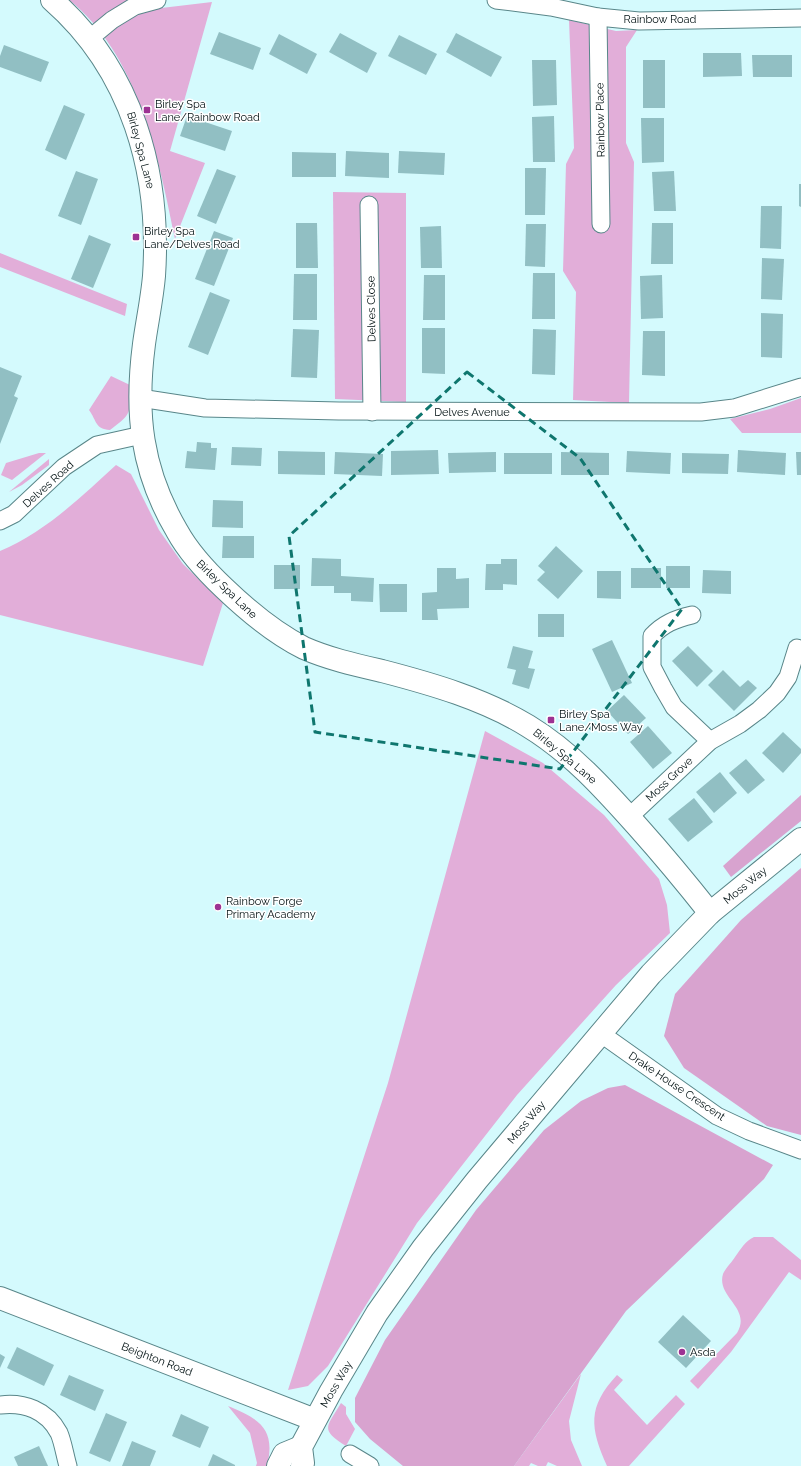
<svg xmlns="http://www.w3.org/2000/svg" width="801" height="1466" font-family="Raleway,sans-serif">
	<style>
		.green { fill: #e2aed9 }
		.forest { fill: #d8a3cf }
		.building { fill: #91bfc3 }
		.lines { fill: none; stroke-linecap: round; stroke-linejoin: round }
		.minor-casing { stroke: #598689; stroke-width: 19 }
		.tertiary-casing { stroke: #598689; stroke-width: 24 }
		.minor { stroke: #fff; stroke-width: 17 }
		.tertiary { stroke: #fff; stroke-width: 22 }
		.marked { fill: none; stroke: #0f766e; stroke-width: 3; stroke-dasharray: 8 5; stroke-linejoin: round }
		.poi-dot { fill: #9d3293; stroke: #fff; stroke-width: 1.5 }
		.labels { text-anchor: middle; stroke-width: 3; stroke-linejoin: round; paint-order: stroke }
		.street-label { font-size: 11px; fill: #011012; stroke: #fff }
		.poi-label { font-size: 11px; fill: #011012; stroke: #fff; text-anchor: start }
	</style>
	<rect width="100%" height="100%" fill="#d4fafd"/>
	<g class="green">
		<path d="M69 0H133L153 9 212 2 170 151 205 163 175 239C159 158 137 53 69 0Z"/>
		<path d="M569 20 616 31 637 30 626 47V143L634 162 629 403 573 400 576 292 563 271 566 164 574 148Z"/>
		<path d="M333 192 406 193V402L335 399Z"/>
		<path d="M0 253 127 304 125 316 0 267Z"/>
		<path d="M111 376 130 385C130 413 133 413 110 430 95 429 97 421 89 410Z"/>
		<path d="M801 398V433H742L730 419 770 409Z"/>
		<path d="M39 453H46L12 480 1 475 6 463Z"/>
		<path d="M49 459V465L22 485 9 492Z"/>
		<path d="M116 465 131 474 159 530 183 564 223 603 203 666 0 615V551C44 533 81 497 116 465Z"/>
		<path d="M485 731 543 763 604 815 659 879 667 905 670 933 616 985 517 1095 417 1223 328 1366 308 1386 288 1390 388 1083Z"/>
		<path d="M754 1237H773L801 1260V1280L789 1272 731 1352 698 1389 690 1381 737 1333C752 1308 716 1297 723 1274 725 1269 732 1262 735 1257 741 1249 745 1241 754 1237Z"/>
		<path d="M581 1374 569 1421 571 1440 582 1466H557L548 1462 546 1466H538L531 1463 529 1466H514Z"/>
		<path d="M617 1375 623 1380 614 1390 647 1425 676 1395 685 1404 629 1466H607C590 1428 587 1407 617 1375Z"/>
		<path d="M341 1403 346 1407V1414L355 1429 346 1446C319 1429 327 1427 341 1403Z"/>
		<path d="M228 1406C260 1419 276 1429 267 1466H256L257 1463 250 1433Z"/>
	</g>
	<g class="forest">
		<path d="M801 795V821L731 877 723 866Z"/>
		<path d="M801 868V1135L767 1126 684 1068 664 1036 675 994 741 920Z"/>
		<path d="M625 1085 773 1165 764 1179 626 1311 514 1466H403L370 1439 355 1422V1398L385 1340 476 1210 544 1130 581 1101 608 1088Z"/>
	</g>
	<g class="building">
		<path d="M219 32 261 48 253 70 210 54Z"/>
		<path d="M340 33 377 53 367 73 329 52Z"/>
		<path d="M456 33 502 57 491 77 446 52Z"/>
		<path d="M279 34 317 54 307 74 269 54Z"/>
		<path d="M399 35 437 54 426 75 388 56Z"/>
		<path d="M4 45 49 62 41 82 0 67V56Z"/>
		<path d="M703 53H741L742 76 703 77Z"/>
		<path d="M752 55H792V77H753Z"/>
		<path d="M532 60H556L557 105 533 106Z"/>
		<rect x="643" y="60" width="22" height="48"/>
		<path d="M64 105 85 114 66 160 45 150Z"/>
		<path d="M187 116 232 131 225 151 180 136Z"/>
		<path d="M554 116 555 162H533L532 117Z"/>
		<path d="M641 118H664V162L642 163Z"/>
		<path d="M346 151 389 153V178L345 176Z"/>
		<path d="M399 151 445 153 444 175 398 173Z"/>
		<path d="M292 152 336 153V177H292Z"/>
		<path d="M525 168H546L545 215H525Z"/>
		<path d="M217 169 236 176 216 224 197 216Z"/>
		<path d="M76 171 98 179 81 225 58 216Z"/>
		<path d="M674 171 676 211H654L652 172Z"/>
		<path d="M799 184H801V207L799 206Z"/>
		<path d="M761 206H782L781 249 760 248Z"/>
		<path d="M296 223H317L318 268H296Z"/>
		<path d="M652 223H673V264H651Z"/>
		<path d="M526 224H546L545 267 525 266Z"/>
		<path d="M441 226 442 268H421L420 227Z"/>
		<path d="M214 231 233 238 214 286 195 279Z"/>
		<path d="M89 235 111 244 93 288 71 279Z"/>
		<path d="M762 258 784 259 782 300 761 299Z"/>
		<path d="M533 273H555V319H532Z"/>
		<path d="M294 274H317V320H293Z"/>
		<path d="M424 275H445V320H423Z"/>
		<path d="M662 275 663 318 641 319 640 276Z"/>
		<path d="M210 292 230 300 208 355 188 347Z"/>
		<path d="M761 313 783 314 782 358 761 357Z"/>
		<path d="M422 328H445V374L422 373Z"/>
		<path d="M293 329 319 330 317 378 291 377Z"/>
		<path d="M533 329 556 330 555 375 532 374Z"/>
		<path d="M643 331H665V376L642 375Z"/>
		<path d="M0 367 22 376 14 396 18 398 0 444Z"/>
		<path d="M197 442 211 443V448H217L215 470 185 468 187 451 196 452Z"/>
		<path d="M232 447 262 448 261 466 231 465Z"/>
		<path d="M438 450 439 474 391 475V451Z"/>
		<path d="M738 450 786 453 785 475 737 472Z"/>
		<path d="M278 451 325 452V475L278 474Z"/>
		<path d="M627 451 671 453 670 474 626 472Z"/>
		<path d="M335 452 383 454 382 476 334 474Z"/>
		<path d="M496 452V472L449 473 448 453Z"/>
		<path d="M561 452 609 453V475H561Z"/>
		<path d="M796 452H801V475H797Z"/>
		<rect x="504" y="453" width="48" height="21"/>
		<path d="M682 453 729 454 728 474 682 473Z"/>
		<path d="M213 500 243 501V528L212 527Z"/>
		<path d="M223 536H254V558H222Z"/>
		<path d="M556 546 583 571 558 599 537 580 545 572 538 566Z"/>
		<path d="M312 558 341 559V576L374 578 373 602 351 601V593H334V586H311Z"/>
		<path d="M501 559H517V585L503 584V590H485L486 564H501Z"/>
		<rect x="274" y="565" width="26" height="24"/>
		<rect x="666" y="566" width="24" height="22"/>
		<path d="M437 568H456V579L469 578V608L437 609 438 620H422V593L437 592Z"/>
		<rect x="631" y="568" width="30" height="20"/>
		<path d="M703 570 731 571V594L702 593Z"/>
		<path d="M597 571H621V599L597 598Z"/>
		<path d="M379 584H407V612H380Z"/>
		<rect x="538" y="614" width="26" height="23"/>
		<path d="M612 640 632 683 612 692 592 649Z"/>
		<path d="M513 646 533 651 528 668 535 669 529 689 512 684 516 670 507 668Z"/>
		<path d="M688 646 713 671 697 687 672 661Z"/>
		<path d="M723 670 740 687 748 680 757 688 734 711 708 685Z"/>
		<path d="M624 695 646 718 628 734 607 711Z"/>
		<path d="M648 726 672 753 653 769 630 742Z"/>
		<path d="M783 732 801 749V753L783 773 762 753Z"/>
		<path d="M746 759 765 780 748 794 729 773Z"/>
		<path d="M720 772 737 793 714 813 696 792Z"/>
		<path d="M694 798 713 822 688 842 668 819Z"/>
		<path d="M683 1315 711 1341 686 1368 658 1342Z"/>
		<path d="M17 1347 54 1365 44 1386 7 1368Z"/>
		<path d="M0 1354 5 1357 0 1368Z"/>
		<path d="M69 1375 104 1390 95 1411 60 1395Z"/>
		<path d="M106 1413 127 1422 110 1462 89 1453Z"/>
		<path d="M181 1414 209 1427 200 1448 172 1436Z"/>
		<path d="M132 1441 156 1451 150 1466H122Z"/>
		<path d="M39 1446 48 1466H18L14 1457Z"/>
		<path d="M213 1454 235 1465V1466H208Z"/>
	</g>
	<g class="lines">
		<g class="minor-casing">
			<g id="minor">
				<path d="M496 0 551 7 598 17 639 21 801 18"/>
				<path d="M598 17 601 224"/>
				<path d="M89 39 112 20 135 6 157 0"/>
				<path d="M369 205 372 412"/>
				<path d="M140 398 205 408 339 411 701 412 734 408 801 387"/>
				<path d="M0 521 14 514 64 467 97 445 142 435"/>
				<path d="M692 615C675 619 663 624 652 636V667L663 688 674 707 710 741"/>
				<path d="M629 817 710 741 740 724 759 710 777 693 788 677 797 648"/>
				<path d="M600 1033 717 1116 749 1131 801 1150"/>
				<path d="M0 1405C24 1402 47 1410 59 1433 63 1442 65 1456 68 1466"/>
				<path d="M350 1454 370 1466"/>
			</g>
		</g>
		<g class="tertiary-casing">
			<g id="tertiary">
				<path d="M52 0C132 70 161 173 154 276 152 299 147 322 144 344 135 413 141 470 177 531 189 553 206 571 224 588 248 611 274 633 304 648 329 659 356 665 382 671 432 684 484 699 528 726 571 752 605 790 638 827 663 855 687 884 710 913"/>
				<path d="M0 1298 315 1420"/>
				<path d="M278 1466 284 1454 301 1447"/>
				<path d="M302 1466 303 1463 301 1447 331 1391 377 1313 423 1248 477 1180 651 974 710 913 801 839"/>
			</g>
		</g>
		<use href="#minor" class="minor"/>
		<use href="#tertiary" class="tertiary"/>
	</g>
	<path class="marked" d="M467 372 580 458 682 609 560 769 315 732 289 536Z"/>
	<g class="poi-dot">
		<rect x="143" y="106" width="8" height="8" rx="2"/>
		<rect x="132" y="233" width="8" height="8" rx="2"/>
		<rect x="547" y="716" width="8" height="8" rx="2"/>
		<circle cx="218" cy="907" r="4"/>
		<circle cx="682" cy="1352" r="4"/>
	</g>
	<g class="labels">
		<g class="street-label">
			<text x="660" y="23">Rainbow Road</text>
			<text transform="translate(600 120) rotate(-91)" y="4">Rainbow Place</text>
			<text transform="translate(141 150) rotate(75)" y="4">Birley Spa Lane</text>
			<text transform="translate(371 309) rotate(-91)" y="4">Delves Close</text>
			<text x="472" y="416">Delves Avenue</text>
			<text transform="translate(48 484) rotate(-42)" y="4">Delves Road</text>
			<text transform="translate(227 589) rotate(44)" y="4">Birley Spa Lane</text>
			<text transform="translate(565 756) rotate(40)" y="4">Birley Spa Lane</text>
			<text transform="translate(669 779) rotate(-43)" y="4">Moss Grove</text>
			<text transform="translate(745 885) rotate(-39)" y="4">Moss Way</text>
			<text transform="translate(677 1086) rotate(34)" y="4">Drake House Crescent</text>
			<text transform="translate(526 1122) rotate(-50)" y="4">Moss Way</text>
			<text transform="translate(157 1359) rotate(21)" y="4">Beighton Road</text>
			<text transform="translate(336 1384) rotate(-60)" y="4">Moss Way</text>
		</g>
		<g class="poi-label">
			<text x="155" y="108">Birley Spa<tspan x="155" dy="13">Lane/Rainbow Road</tspan></text>
			<text x="144" y="235">Birley Spa<tspan x="144" dy="13">Lane/Delves Road</tspan></text>
			<text x="559" y="718">Birley Spa<tspan x="559" dy="13">Lane/Moss Way</tspan></text>
			<text x="226" y="905">Rainbow Forge<tspan x="226" dy="13">Primary Academy</tspan></text>
			<text x="690" y="1356">Asda</text>
		</g>
	</g>
</svg>
